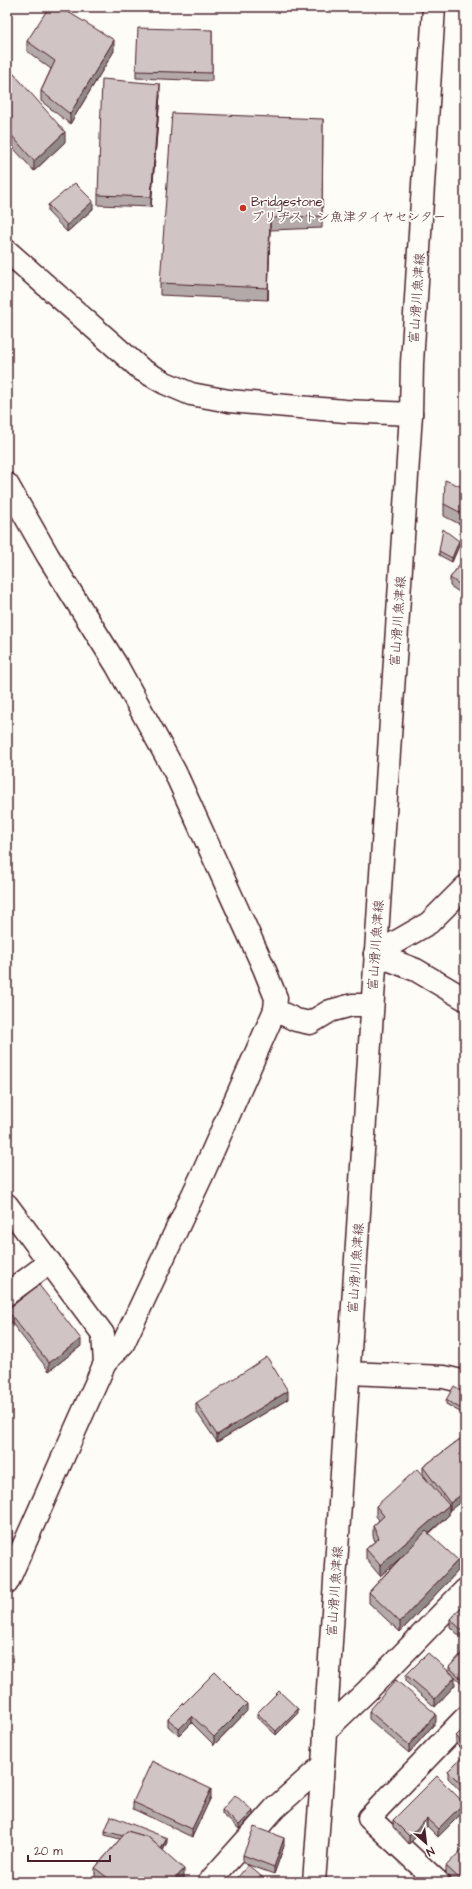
<svg xmlns="http://www.w3.org/2000/svg" width="472" height="1889" font-family="'Architects Daughter','Klee One',sans-serif">
	<style>
		.lines { fill: none; stroke-linecap: round; stroke-linejoin: round }
		.minor-casing { stroke: #4a1f2b; stroke-width: 25 }
		.tertiary-casing { stroke: #4a1f2b; stroke-width: 25 }
		.secondary-casing { stroke: #4a1f2b; stroke-width: 25 }
		.minor { stroke: #fdfcf7; stroke-width: 22 }
		.tertiary { stroke: #fdfcf7; stroke-width: 22 }
		.secondary { stroke: #fdfcf7; stroke-width: 22 }
		.wall { fill: #b3a9a9; stroke: #4a1f2b }
		.shaded-wall { fill: #928a89; stroke: #4a1f2b }
		.building { fill: #d0c5c4; stroke: #4a1f2b }
		.poi-dot { fill: #c8321e; stroke: #fdfcf7; stroke-width: 1.5 }
		.labels { text-anchor: middle; stroke-width: 3.5; stroke-linejoin: round; paint-order: stroke }
		.poi-label { font-size: 13px; fill: #4a1f2b; stroke: #fdfcf7; text-anchor: start }
		.street-label { font-size: 13px; fill: #4a1f2b; stroke: #fdfcf7 }
	</style>
	<rect width="100%" height="100%" fill="#fdfcf7"/>
	<filter id="ink" filterUnits="userSpaceOnUse"><feTurbulence type="fractalNoise" baseFrequency=".025" numOctaves="2"/><feDisplacementMap in="SourceGraphic" scale="8" xChannelSelector="R" yChannelSelector="G"/><feConvolveMatrix kernelMatrix="1 2 1 2 8 2 1 2 1" color-interpolation-filters="sRGB"/></filter>
	<g filter="url(#ink)">
		<g class="lines">
			<g class="minor-casing">
				<g id="minor">
					<path d="M7 484 48 556 117 666 175 772 264 968 276 998 275 1010 296 1020 310 1023 330 1011 352 1005H372"/>
					<path d="M375 954 429 923 465 887"/>
					<path d="M375 954 416 970 465 999"/>
					<path d="M7 1205 103 1334 105 1363 7 1583"/>
					<path d="M7 1294 50 1262"/>
					<path d="M105 1363 123 1344 204 1171 275 1010"/>
					<path d="M348 1373 444 1377 465 1382"/>
					<path d="M325 1731 367 1691 465 1590"/>
					<path d="M209 1882 275 1808 323 1765"/>
					<path d="M438 1882 369 1818 465 1718"/>
				</g>
			</g>
			<g class="tertiary-casing">
				<path id="tertiary" d="M7 251 142 370 165 383 191 394 229 401 345 411 411 414"/>
			</g>
			<g class="secondary-casing">
				<path id="secondary" d="M314 1882 323 1765 411 414 412 363 434 7"/>
			</g>
			<use href="#minor" class="minor"/>
			<use href="#tertiary" class="tertiary"/>
			<use href="#secondary" class="secondary"/>
		</g>
		<g class="wall">
			<path d="M212 30V81L136 78V71Z"/>
			<path d="M27 41 114 51 70 124 41 101V91L51 69 27 51Z"/>
			<path d="M7 66 65 142 34 171 7 141Z"/>
			<path d="M160 95 151 207 98 205V195Z"/>
			<path d="M323 119 322 228 270 230 268 300 160 295V283Z"/>
			<path d="M48 205 93 209 67 232 48 212Z"/>
			<path d="M465 488V527L444 516V504Z"/>
			<path d="M459 546 452 562 439 555V551Z"/>
			<path d="M465 557V596L450 586V578Z"/>
			<path d="M7 1310 81 1346 49 1371 7 1317Z"/>
			<path d="M465 1393V1415L446 1404V1400Z"/>
			<path d="M288 1399 217 1442 196 1411V1403Z"/>
			<path d="M460 1439 450 1510H449V1515L429 1534 458 1571 400 1632 369 1603V1592L400 1558 380 1576 366 1559V1549L375 1541 373 1536V1526L379 1520 376 1516V1506L428 1481 423 1474V1467Z"/>
			<path d="M465 1603V1641L450 1627V1619Z"/>
			<path d="M465 1650V1686L449 1671V1667Z"/>
			<path d="M215 1672 247 1711 214 1745 192 1723 179 1736 168 1726V1719Z"/>
			<path d="M406 1675 455 1685 435 1707 406 1682Z"/>
			<path d="M369 1711 436 1722 409 1753 369 1719Z"/>
			<path d="M257 1713H298L276 1735 257 1717Z"/>
			<path d="M465 1727V1753L456 1744V1736Z"/>
			<path d="M465 1754V1796L448 1778V1771Z"/>
			<path d="M211 1797 192 1837 133 1809V1802Z"/>
			<path d="M222 1810 253 1815 239 1829 222 1814Z"/>
			<path d="M464 1811 438 1837 427 1826 409 1844 393 1827V1820Z"/>
			<path d="M105 1831 167 1842 163 1851 184 1879 181 1882H100L95 1878V1868L120 1839 105 1835Z"/>
			<path d="M284 1846 274 1874 243 1863V1855Z"/>
			<path d="M446 1866 465 1882H455L446 1874Z"/>
		</g>
		<g class="shaded-wall">
			<path d="M114 40V51L70 124V114Z"/>
			<path d="M160 84V95L151 207V197Z"/>
			<path d="M65 132V142L34 171V161Z"/>
			<path d="M93 201V209L67 232V225Z"/>
			<path d="M270 218V230L268 300V288Z"/>
			<path d="M459 541V546L452 562V558Z"/>
			<path d="M81 1339V1346L49 1371V1363Z"/>
			<path d="M288 1391V1399L217 1442V1435Z"/>
			<path d="M465 1492V1499L450 1510V1503Z"/>
			<path d="M449 1505V1515L380 1576V1565Z"/>
			<path d="M12 1531V1541L7 1551V1540Z"/>
			<path d="M458 1560V1571L400 1632V1622Z"/>
			<path d="M455 1677V1685L435 1707V1699Z"/>
			<path d="M247 1704V1711L214 1745V1737Z"/>
			<path d="M298 1709V1713L276 1735V1731Z"/>
			<path d="M436 1714V1722L409 1753V1745Z"/>
			<path d="M192 1716V1723L179 1736V1729Z"/>
			<path d="M211 1789V1797L192 1837V1829Z"/>
			<path d="M464 1803V1811L438 1837V1829Z"/>
			<path d="M253 1811V1815L239 1829V1825Z"/>
			<path d="M427 1819V1826L409 1844V1836Z"/>
			<path d="M167 1838V1842L159 1858V1854Z"/>
			<path d="M284 1838V1846L274 1874V1867Z"/>
			<path d="M184 1869V1879L181 1882H172Z"/>
			<path d="M465 1878V1882H462V1881Z"/>
		</g>
		<g class="building">
			<path d="M49 7H60L114 40 70 114 41 91 55 61 27 41Z"/>
			<path d="M138 28 212 30V73L136 71Z"/>
			<path d="M7 66 65 132 34 161 7 130Z"/>
			<path d="M102 79 160 84 151 197 98 195Z"/>
			<path d="M172 113 323 119 322 216 270 218 268 288 160 283Z"/>
			<path d="M75 183 93 201 67 225 48 205Z"/>
			<path d="M445 480 465 488V515L444 504Z"/>
			<path d="M443 529 459 541 452 558 439 551Z"/>
			<path d="M465 557V588L450 578Z"/>
			<path d="M39 1285 81 1339 49 1363 7 1310Z"/>
			<path d="M267 1357 288 1391 217 1435 196 1403Z"/>
			<path d="M454 1386 465 1393V1411L446 1400Z"/>
			<path d="M460 1439 465 1446V1492L450 1503 423 1467Z"/>
			<path d="M417 1469 449 1505 380 1565 366 1549 379 1538 373 1526 384 1516 376 1506Z"/>
			<path d="M7 1525 12 1531 7 1540Z"/>
			<path d="M426 1531 458 1560 400 1622 369 1592Z"/>
			<path d="M465 1603V1633L450 1619Z"/>
			<path d="M465 1650V1682L449 1667Z"/>
			<path d="M428 1653 455 1677 435 1699 406 1675Z"/>
			<path d="M215 1672 247 1704 214 1737 192 1716 179 1729 168 1719Z"/>
			<path d="M396 1680 436 1714 409 1745 369 1711Z"/>
			<path d="M279 1691 298 1709 276 1731 257 1713Z"/>
			<path d="M465 1727V1746L456 1736Z"/>
			<path d="M465 1754V1788L448 1771Z"/>
			<path d="M152 1761 211 1789 192 1829 133 1802Z"/>
			<path d="M437 1776 464 1803 438 1829 427 1819 409 1836 393 1820Z"/>
			<path d="M235 1795 253 1811 239 1825 222 1810Z"/>
			<path d="M111 1816 167 1838 161 1849 148 1837 127 1831 123 1836 105 1831Z"/>
			<path d="M254 1827 284 1838 274 1867 243 1855Z"/>
			<path d="M127 1831 148 1837 184 1869 172 1882H113L95 1868Z"/>
			<path d="M465 1846V1878L462 1881 446 1866Z"/>
			<path d="M248 1865 268 1882H234Z"/>
			<path d="M412 1878 417 1882H408Z"/>
		</g>
	</g>
	<circle class="poi-dot" cx="243" cy="208" r="4"/>
	<g class="labels">
		<g class="poi-label">
			<text x="251" y="206">Bridgestone<tspan x="251" dy="15">ブリヂストン魚津タイヤセンター</tspan></text>
		</g>
		<g class="street-label">
			<text transform="translate(416 298) rotate(-86)" y="5">富山滑川魚津線</text>
			<text transform="translate(397 621) rotate(-86)" y="5">富山滑川魚津線</text>
			<text transform="translate(375 945) rotate(-86)" y="5">富山滑川魚津線</text>
			<text transform="translate(355 1268) rotate(-86)" y="5">富山滑川魚津線</text>
			<text transform="translate(334 1591) rotate(-86)" y="5">富山滑川魚津線</text>
		</g>
	</g>
	<rect width="472" height="1889" fill="none" stroke="#fdfcf7" stroke-width="24"/>
	<rect x="12" y="12" width="448" height="1865" fill="none" stroke="#4a1f2b" stroke-width="1.5" filter="url(#ink)"/>
	<g transform="translate(426 1843) rotate(152)" stroke="#fdfcf7" stroke-width="3" paint-order="stroke">
	<path d="M0-3L7 15L0 10L-7 15Z" fill="#4a1f2b"/>
	<text y="-6" font-size="11" font-weight="bold" text-anchor="middle" fill="#4a1f2b">N</text>
	</g>
	<path d="M28 1855v6h82v-6" fill="none" stroke="#4a1f2b" stroke-width="2"/>
	<text x="34" y="1855" font-size="12" fill="#4a1f2b" stroke="#fdfcf7" stroke-width="3" paint-order="stroke">20 m</text>
</svg>
